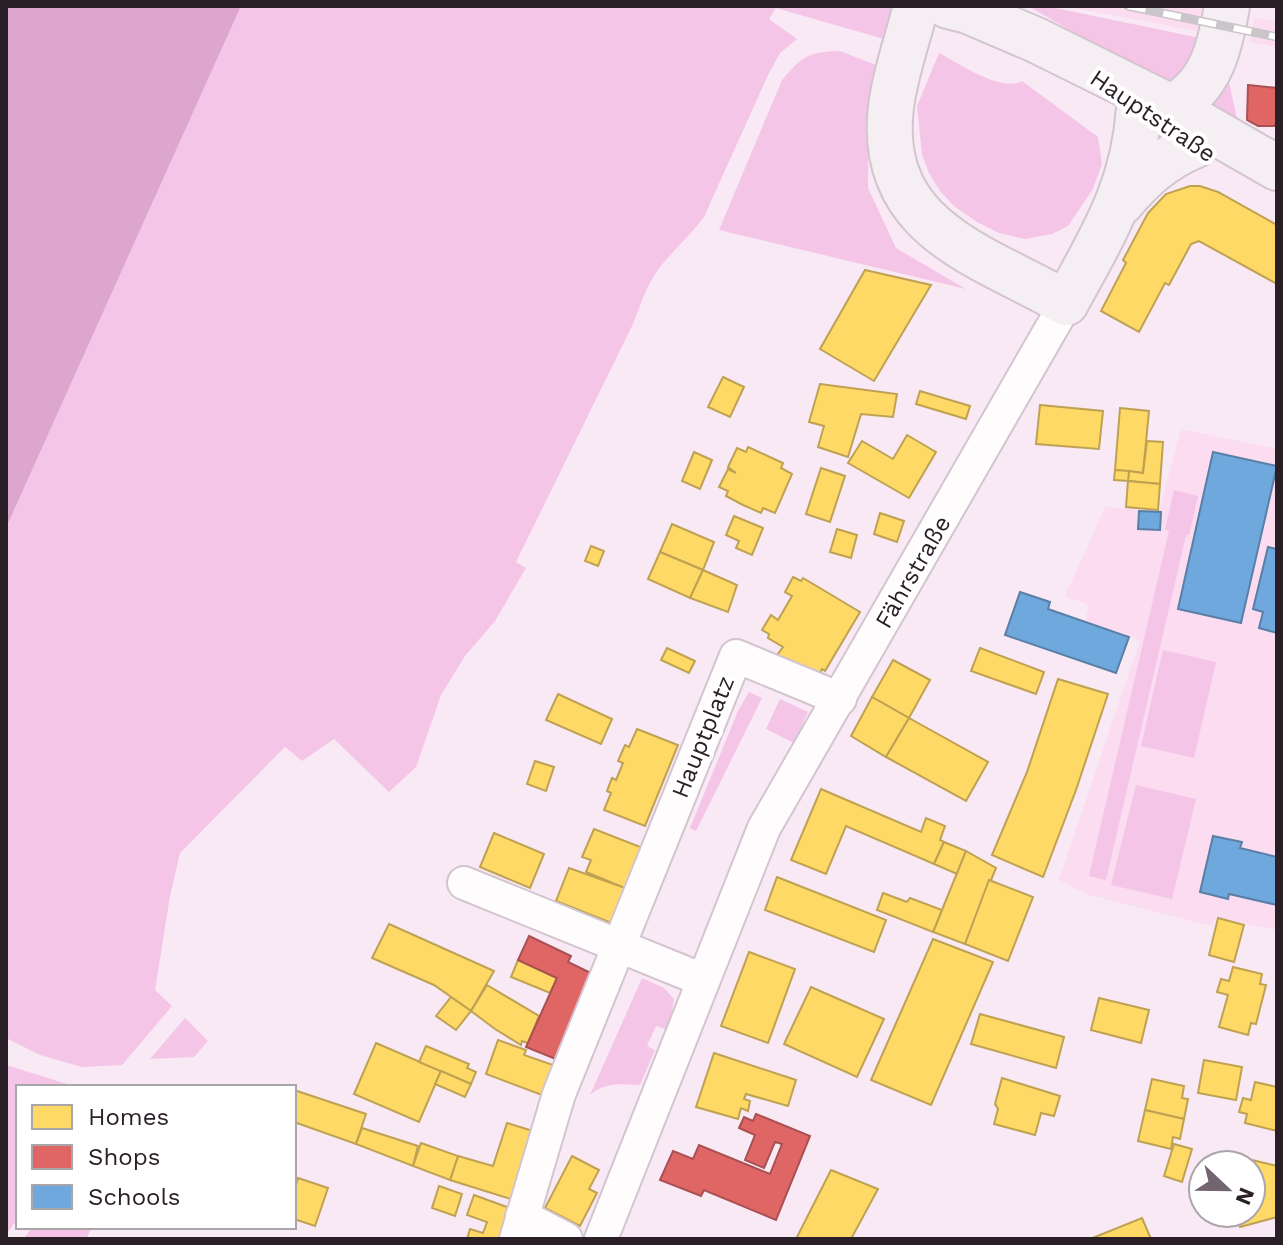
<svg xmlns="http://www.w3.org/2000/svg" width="1283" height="1245" font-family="'Work Sans',sans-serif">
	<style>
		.built { fill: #fbdcf1 }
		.green { fill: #f4c5e7 }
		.water { fill: #dca6ce }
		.homes { fill: #ffd966; stroke: #bfa153; stroke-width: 2 }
		.shops { fill: #e06666; stroke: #a95053; stroke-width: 2 }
		.schools { fill: #6fa8dc; stroke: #5a7fa6; stroke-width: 2 }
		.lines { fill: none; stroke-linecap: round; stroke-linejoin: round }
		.street-casing { stroke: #d3c5cf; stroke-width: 36 }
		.secondary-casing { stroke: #d3c5cf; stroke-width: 48 }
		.street { stroke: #fefcfd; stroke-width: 32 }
		.secondary { stroke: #f5eff3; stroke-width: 44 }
		.rail-casing { stroke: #cac5c9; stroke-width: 9 }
		.rail { stroke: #fff; stroke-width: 6; stroke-dasharray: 18; stroke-linecap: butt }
		.labels { text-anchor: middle; stroke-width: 8; stroke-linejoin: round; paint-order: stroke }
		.street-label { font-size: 24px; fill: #2a1e27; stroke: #fff }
	</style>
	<rect width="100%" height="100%" fill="#f9e9f4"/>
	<g class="built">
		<path d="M1064 6H1199L1202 7 1197 31Z"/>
		<path d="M1255 18 1277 22V47L1250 42Z"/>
		<path d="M1181 429 1277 449V930L1216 917 1212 926 1086 894 1059 880 1140 640 1085 621 1089 605 1065 596 1105 507 1159 511Z"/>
	</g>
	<g class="green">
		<path d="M241 6H893L884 39 776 8 769 19 797 39 780 53 768 75 704 217C690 236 671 252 657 271 646 287 640 306 633 324L516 562 526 568 495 621 465 656 441 695 416 767 389 792 334 739 302 761 285 747 180 853 170 896 155 990 172 1006 122 1065 82 1067 40 1055 6 1038V528Z"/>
		<path d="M1028 6H1046L1205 39C1189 66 1189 84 1153 78Z"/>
		<path d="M840 51 876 65 869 100 868 188 896 248 966 289 719 230 782 80C802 56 809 52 840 51Z"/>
		<path d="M939 53C958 63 1002 93 1022 81L1098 137 1102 164 1093 189 1068 226 1052 234 1025 239 999 233 977 222 954 206 940 191 929 173 922 155 917 106Z"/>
		<path d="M1225 64 1238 123 1203 105Z"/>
		<path d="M1174 490 1198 496 1189 535H1186L1106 880 1089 876 1169 531 1165 530Z"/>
		<path d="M1163 650 1216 662 1194 758 1141 746Z"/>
		<path d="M749 692 762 698 696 831 690 828 738 711Z"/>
		<path d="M780 699 808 712 794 743 766 729Z"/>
		<path d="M1136 785 1196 799 1172 899 1111 885Z"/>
		<path d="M642 978 664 988 674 999 671 1017 665 1029 656 1026 647 1046 655 1050 640 1085C621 1084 605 1082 590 1095Z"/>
		<path d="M185 1018 208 1041 194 1057 150 1059Z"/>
		<path d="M6 1065 77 1087H18V1218L6 1235Z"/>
		<path d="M32 1227H92L86 1239H24Z"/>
	</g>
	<path class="water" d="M6 6H241L6 528Z"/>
	<g class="homes">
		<path d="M1190 186H1200L1218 192 1277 225V284L1199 241 1191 244 1169 285 1165 283 1139 332 1101 311 1126 263 1123 260 1148 213 1166 194Z"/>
		<path d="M865 270 931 285 874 381 820 349Z"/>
		<path d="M723 377 744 387 730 417 708 407Z"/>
		<path d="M820 384 897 394 893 417 861 414 848 457 818 447 824 426 809 422Z"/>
		<path d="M920 391 970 406 966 419 916 404Z"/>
		<path d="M1040 405 1103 411 1099 449 1036 444Z"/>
		<path d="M1120 408 1149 411 1143 473 1115 470Z"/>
		<path d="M907 435 936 452 909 498 848 463 862 441 893 459Z"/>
		<path d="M1147 441 1163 442 1160 484 1128 481 1129 471 1143 473Z"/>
		<path d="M748 447 783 463 781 468 792 474 775 513 763 508 761 513 743 505 726 496 728 491 719 487 728 469 736 473 728 467 737 448 746 452Z"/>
		<path d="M694 452 712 460 700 489 682 481Z"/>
		<path d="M821 468 845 476 830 522 806 514Z"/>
		<path d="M1115 470 1129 471 1128 481 1114 480Z"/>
		<path d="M1128 481 1160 484 1158 510 1126 507Z"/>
		<path d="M880 513 904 521 897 542 874 534Z"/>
		<path d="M734 516 763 528 752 555 736 548 739 541 726 535Z"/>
		<path d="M672 524 714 542 703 570 660 552Z"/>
		<path d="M837 529 857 535 851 558 830 552Z"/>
		<path d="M591 546 604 551 598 566 585 561Z"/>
		<path d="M660 552 703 570 690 598 648 579Z"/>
		<path d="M703 570 737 585 728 612 690 598Z"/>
		<path d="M793 577 801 581 803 578 860 612 825 671 822 669 820 673 777 655 783 647 768 638 769 634 762 630 771 615 778 620 792 596 785 592Z"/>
		<path d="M667 648 695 661 689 673 661 660Z"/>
		<path d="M980 648 1044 672 1036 694 971 671Z"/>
		<path d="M893 660 930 680 909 718 872 697Z"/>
		<path d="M1058 679 1108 694 1076 790 1043 877 992 855 1027 772Z"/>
		<path d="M558 694 612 719 601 744 546 720Z"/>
		<path d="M872 697 909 718 886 757 851 736Z"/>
		<path d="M909 718 988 762 966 801 886 757Z"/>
		<path d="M637 729 678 745 645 826 604 810 611 793 607 791 612 778 616 780 623 763 618 761 625 745 629 747Z"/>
		<path d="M535 761 554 767 546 791 527 784Z"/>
		<path d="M821 789 921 832 926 818 945 826 940 840 944 842 934 864 846 826 826 874 791 860Z"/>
		<path d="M594 829 643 848 627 889 586 872 591 860 582 857Z"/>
		<path d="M494 833 544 854 530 888 480 867Z"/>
		<path d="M944 842 966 851 957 874 934 864Z"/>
		<path d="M966 851 996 868 965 944 933 932Z"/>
		<path d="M569 868 628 889 614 924 556 901Z"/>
		<path d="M777 877 886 920 874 952 765 910Z"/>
		<path d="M989 880 1033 897 1008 961 965 944Z"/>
		<path d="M883 893 907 902 910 898 942 910 933 932 877 910Z"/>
		<path d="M1218 918 1244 925 1234 962 1209 955Z"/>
		<path d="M389 924 494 971 471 1011 434 985 372 958Z"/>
		<path d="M933 939 993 962 931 1105 871 1080Z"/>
		<path d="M749 952 795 969 768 1043 721 1026Z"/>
		<path d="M518 960 557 978 550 993 511 977Z"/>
		<path d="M1233 967 1262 974 1260 984 1266 985 1256 1024 1251 1023 1248 1035 1219 1027 1228 995 1217 992 1221 979 1229 981Z"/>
		<path d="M487 985 539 1016 528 1043 522 1041 521 1045 495 1029 471 1011Z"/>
		<path d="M811 987 884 1019 857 1077 784 1044Z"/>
		<path d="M451 997 471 1011 456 1030 436 1016Z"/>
		<path d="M1099 998 1149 1010 1141 1043 1091 1030Z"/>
		<path d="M980 1014 1064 1037 1056 1068 971 1044Z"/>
		<path d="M498 1040 526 1050 524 1055 553 1065 542 1095 486 1074Z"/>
		<path d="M376 1043 441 1071 419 1122 354 1094Z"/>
		<path d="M426 1046 469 1064 467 1068 476 1072 471 1084 419 1062Z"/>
		<path d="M714 1053 796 1080 788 1106 746 1094 744 1099 750 1101 748 1111 741 1108 738 1119 696 1107Z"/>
		<path d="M1204 1060 1242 1067 1236 1100 1198 1093Z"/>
		<path d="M441 1071 471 1084 465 1097 435 1084Z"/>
		<path d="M1002 1078 1060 1096 1054 1116 1041 1113 1035 1135 994 1124 998 1109 995 1104Z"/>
		<path d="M1152 1079 1184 1086 1182 1098 1188 1099 1184 1119 1145 1110Z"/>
		<path d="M1255 1082 1277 1087V1131L1245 1123 1247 1114 1239 1112 1243 1098 1251 1100Z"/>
		<path d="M294 1090 366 1114 356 1144 294 1122Z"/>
		<path d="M1145 1110 1184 1119 1180 1139 1173 1137 1171 1149 1138 1141Z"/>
		<path d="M507 1123 536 1132 514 1200 450 1180 458 1156 493 1166Z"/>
		<path d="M362 1128 418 1146 413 1166 356 1144Z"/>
		<path d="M421 1143 458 1156 450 1180 413 1166Z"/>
		<path d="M1174 1144 1192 1149 1182 1182 1164 1176Z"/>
		<path d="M572 1156 599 1170 589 1189 597 1193 580 1226 545 1208Z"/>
		<path d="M1252 1160 1277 1166V1217L1240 1227 1235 1213H1251Z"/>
		<path d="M831 1170 878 1189 851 1239H796Z"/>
		<path d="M298 1178 328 1188 315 1226 294 1219V1191Z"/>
		<path d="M439 1186 462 1194 455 1216 432 1208Z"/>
		<path d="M474 1195 515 1210 507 1239H467L470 1229 483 1233 487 1222 467 1215Z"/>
		<path d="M1142 1218 1151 1239H1090Z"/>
	</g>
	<g class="shops">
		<path d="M1248 85 1277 88V123L1274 126H1258L1247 120Z"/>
		<path d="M529 936 571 956 568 962 595 975 558 1060 526 1047 557 978 518 960Z"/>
		<path d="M756 1114 810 1136 776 1220 704 1190 701 1196 660 1180 673 1151 693 1159 699 1145 770 1174 782 1144 775 1142 764 1168 745 1160 755 1135 739 1128 744 1117 753 1121Z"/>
	</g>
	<g class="schools">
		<path d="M1213 452 1277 466 1241 623 1178 609Z"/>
		<path d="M1139 511 1161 512 1160 530 1138 529Z"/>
		<path d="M1268 547 1277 549V633L1259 628 1263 612 1253 609Z"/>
		<path d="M1020 592 1050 602 1048 609 1129 637 1116 673 1005 635Z"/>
		<path d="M1213 836 1242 842 1240 848 1277 857V905L1229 894 1228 899 1200 892Z"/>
	</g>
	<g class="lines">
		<g class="street-casing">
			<g id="street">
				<path d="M464 883 703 980"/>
				<path d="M522 1216 566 1239"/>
				<path d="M516 1239 559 1094 736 656 840 699"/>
				<path d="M601 1239 764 828 1066 303"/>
			</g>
		</g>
		<g class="secondary-casing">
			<g id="secondary">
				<path d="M916 6C908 39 895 73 891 107 877 229 980 254 1066 303 1103 235 1134 187 1139 107"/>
				<path d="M948 6 968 11 1036 40 1171 107 1277 168"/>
				<path d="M1171 107C1211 88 1220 47 1227 6"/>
				<path d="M1121 203C1143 177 1164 158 1196 145"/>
			</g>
		</g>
		<use href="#street" class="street"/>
		<use href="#secondary" class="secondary"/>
		<g class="rail-casing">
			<path id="rail" d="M1128 6 1277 37"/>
		</g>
		<use href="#rail" class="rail"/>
	</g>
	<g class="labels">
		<g class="street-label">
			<text transform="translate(1153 116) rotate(34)" y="8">Hauptstraße</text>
			<text transform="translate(913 572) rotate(-60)" y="8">Fährstraße</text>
			<text transform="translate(703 737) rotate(-68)" y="8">Hauptplatz</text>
		</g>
	</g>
	<rect width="1283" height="1245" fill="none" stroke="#2a1e27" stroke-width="16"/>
	<rect x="16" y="1085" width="280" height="144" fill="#ffffff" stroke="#aaa5a9" stroke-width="2"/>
	<rect x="32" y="1105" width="40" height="24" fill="#ffd966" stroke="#aaa5a9" stroke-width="2"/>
	<text x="88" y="1125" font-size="24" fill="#2a1e27">Homes</text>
	<rect x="32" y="1145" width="40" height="24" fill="#e06666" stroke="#aaa5a9" stroke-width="2"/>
	<text x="88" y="1165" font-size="24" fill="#2a1e27">Shops</text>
	<rect x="32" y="1185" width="40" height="24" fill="#6fa8dc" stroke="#aaa5a9" stroke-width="2"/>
	<text x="88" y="1205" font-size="24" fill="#2a1e27">Schools</text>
	<g transform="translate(1227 1189) rotate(112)"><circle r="38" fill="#ffffff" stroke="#aaa5a9" stroke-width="2"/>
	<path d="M0-6L14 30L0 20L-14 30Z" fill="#72656f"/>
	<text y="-12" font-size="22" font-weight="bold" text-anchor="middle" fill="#2a1e27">N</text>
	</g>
</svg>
